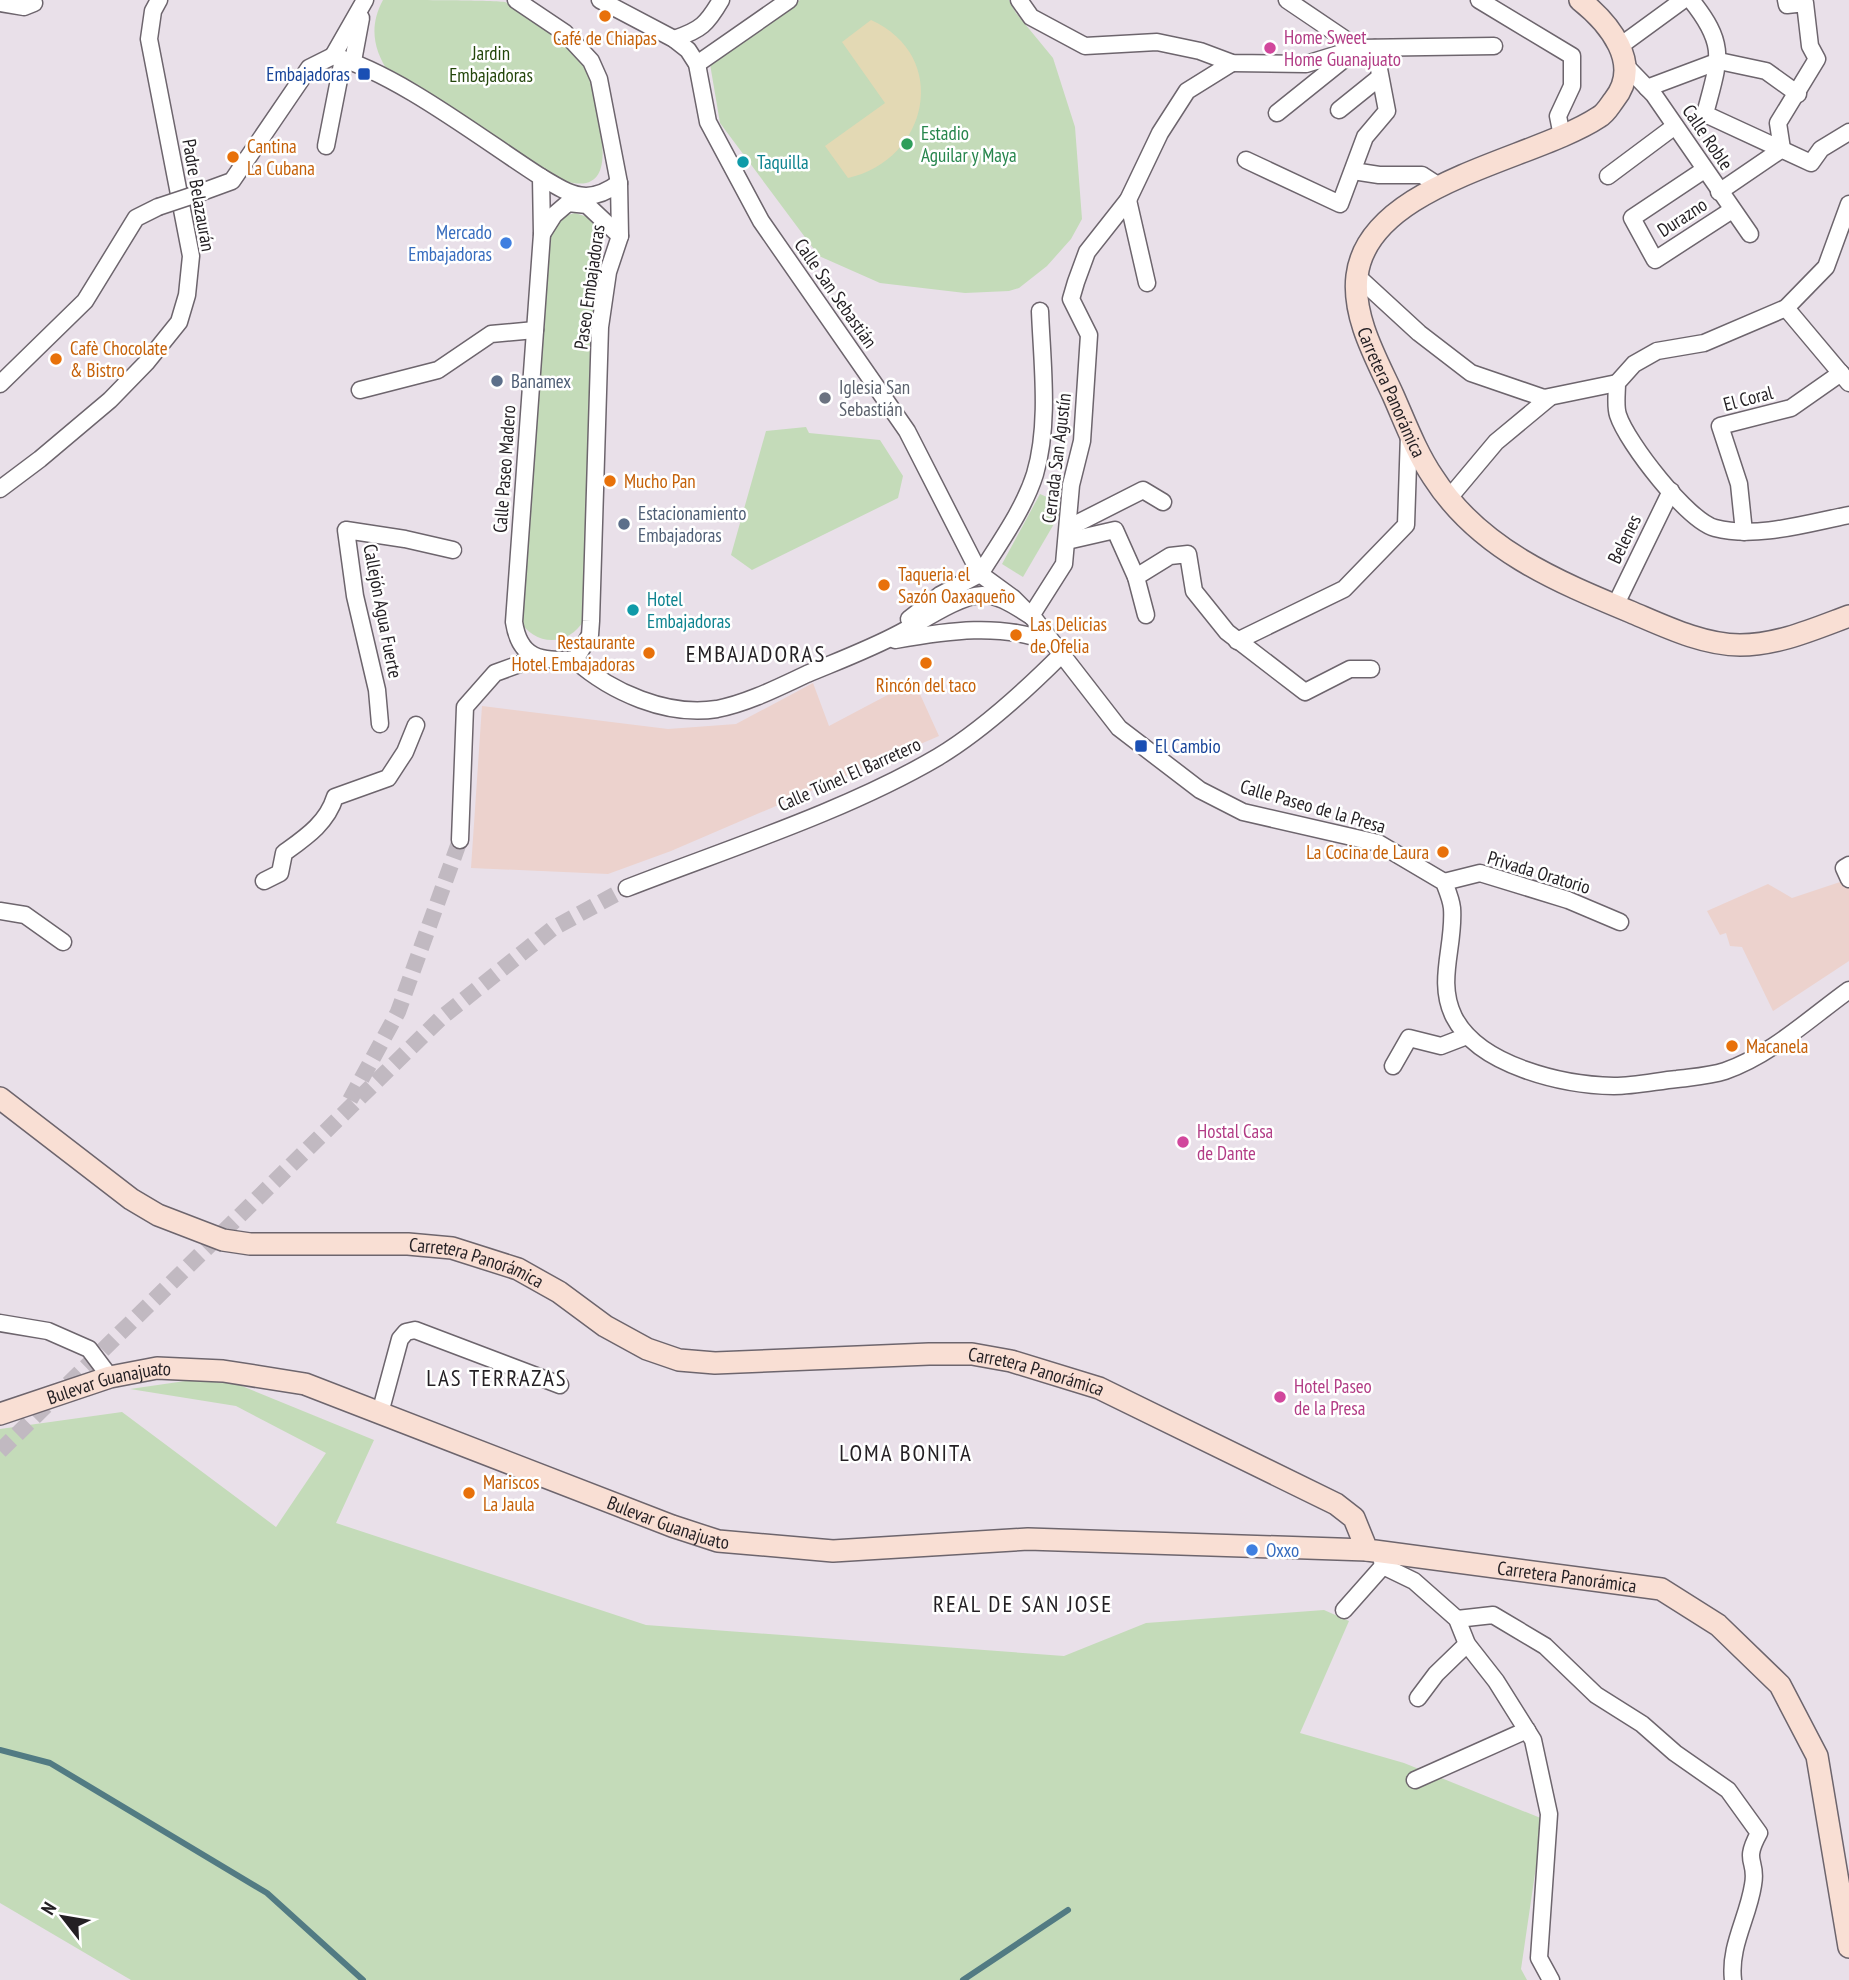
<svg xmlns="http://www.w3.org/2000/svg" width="1849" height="1980" font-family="'PT Sans Narrow',sans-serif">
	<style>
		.education { fill: #ecd2cd }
		.green { fill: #c4dbb9 }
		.sand { fill: #e3d9b4 }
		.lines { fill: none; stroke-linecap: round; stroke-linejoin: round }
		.stream { stroke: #527b83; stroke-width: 6 }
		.street-tunnel { stroke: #c1b9c1; stroke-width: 16; stroke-dasharray: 16 8; stroke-linecap: butt }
		.street-casing { stroke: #6d656d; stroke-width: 19 }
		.secondary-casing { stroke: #6d656d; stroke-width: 24 }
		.street { stroke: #fff; stroke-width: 16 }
		.secondary { stroke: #f9dfd4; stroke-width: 21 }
		.street-bridge-casing { stroke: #6d656d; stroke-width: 19; stroke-linecap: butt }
		.street-bridge { stroke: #fff; stroke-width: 16 }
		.food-dot { fill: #e8710a; stroke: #fff; stroke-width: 2.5 }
		.hotel-dot { fill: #d1479c; stroke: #fff; stroke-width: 2.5 }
		.transit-dot { fill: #1a4fb4; stroke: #fff; stroke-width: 2.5 }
		.leisure-dot { fill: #2e9e5b; stroke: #fff; stroke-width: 2.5 }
		.culture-dot { fill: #0f9aa8; stroke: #fff; stroke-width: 2.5 }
		.shop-dot { fill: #3f7fe0; stroke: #fff; stroke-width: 2.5 }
		.service-dot { fill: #5c6f8a; stroke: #fff; stroke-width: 2.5 }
		.worship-dot { fill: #6b7280; stroke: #fff; stroke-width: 2.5 }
		.labels { text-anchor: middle; stroke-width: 5; stroke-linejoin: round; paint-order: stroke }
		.hotel-label { font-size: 19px; fill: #b23c85; stroke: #fff; text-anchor: start }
		.food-label { font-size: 19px; fill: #c56008; stroke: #fff; text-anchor: start }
		.park-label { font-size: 19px; fill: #23460a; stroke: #fff }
		.transit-label { font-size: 19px; fill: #164399; stroke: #fff; text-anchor: end }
		.leisure-label { font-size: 19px; fill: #27864d; stroke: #fff; text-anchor: start }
		.street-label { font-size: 19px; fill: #231f23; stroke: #fff }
		.culture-label { font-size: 19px; fill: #0d838f; stroke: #fff; text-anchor: start }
		.shop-label { font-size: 19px; fill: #366cbe; stroke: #fff; text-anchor: end }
		.service-label { font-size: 19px; fill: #4e5e75; stroke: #fff; text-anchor: start }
		.worship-label { font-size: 19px; fill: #5b616d; stroke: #fff; text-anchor: start }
		.quarter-label { font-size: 23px; letter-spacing: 2px; fill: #231f23; stroke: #fff }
	</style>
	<rect width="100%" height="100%" fill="#e9e0e9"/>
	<g class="education">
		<path d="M914 681 939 736 671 851 608 874 471 868 482 706 668 729 736 724 813 683 829 726Z"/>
		<path d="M1846 880 1849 886V961L1773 1011 1742 947 1730 946 1726 933 1720 935 1707 911 1768 884 1792 898Z"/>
	</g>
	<g class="green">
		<path d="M383 0C406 0 490 0 505 2 529 11 573 48 586 70 595 86 596 104 599 122 604 149 611 195 565 181L389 73C373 49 369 26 383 0Z"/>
		<path d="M800 0H1009L1016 13 1053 58 1075 127 1082 219 1071 239 1047 266 1019 288 1009 291 965 293 880 283 819 256 720 123 710 64Z"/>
		<path d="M575 213 591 218 601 233V241L584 620C568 647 534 647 518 618L550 234 561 217Z"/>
		<path d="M806 427 809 433 880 440 903 476 898 498 752 570 731 555 766 431Z"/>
		<path d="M1040 494 1065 505 1023 577 1002 564Z"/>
		<path d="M192 1380 237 1384 374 1440 336 1523 646 1625 1064 1656 1146 1623 1324 1610 1349 1621 1300 1733 1404 1763 1543 1819 1521 1969 1527 1980H131L0 1903V1429L122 1412 276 1527 326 1453 236 1406 130 1389Z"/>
	</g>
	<path class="sand" d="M871 20C951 56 929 160 848 178L825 146 885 103 842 42Z"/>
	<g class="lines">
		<g class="stream">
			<path d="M0 1750 50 1763 267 1893 363 1980"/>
			<path d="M963 1980 1068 1910"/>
		</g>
		<g class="street-tunnel">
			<path d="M350 1100 398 1012 460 840"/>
			<path d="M0 1451 441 1018 552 929 627 888"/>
		</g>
		<g class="street-casing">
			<g id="street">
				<path d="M600 0 674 39 688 50 697 64 708 122 761 221 907 431 980 574 1013 598 1036 621 1119 728 1200 790 1243 812 1378 843 1444 882C1447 890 1451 899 1452 908 1455 946 1436 981 1454 1017 1479 1066 1563 1085 1614 1086 1635 1086 1657 1081 1677 1079 1692 1077 1710 1076 1725 1071 1771 1055 1810 1018 1849 990"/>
				<path d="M1019 0 1031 17 1085 46 1157 42 1200 51 1232 63 1306 64 1358 48 1494 46"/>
				<path d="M1479 0 1572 56V86L1558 116 1562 136"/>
				<path d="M1691 0C1728 46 1719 60 1705 114L1811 163 1821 149 1849 132"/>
				<path d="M0 3 24 7 34 3"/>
				<path d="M674 39C701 30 707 24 721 0"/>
				<path d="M1620 46 1683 0"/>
				<path d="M333 56C397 73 483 140 541 177L542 234 514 622C520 661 542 660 575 660L590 635 591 621 600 327 608 272 620 236 619 183 599 79 591 61 565 33 516 0"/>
				<path d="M333 56 365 0"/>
				<path d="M353 61 361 18"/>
				<path d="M697 64 789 0"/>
				<path d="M1627 67 1654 95 1750 234"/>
				<path d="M1647 88 1719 61 1766 71 1798 94"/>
				<path d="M1339 110 1380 77"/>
				<path d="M1277 113 1358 48 1287 0"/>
				<path d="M326 146 343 59"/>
				<path d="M1782 149 1778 123 1817 59 1810 46 1805 3 1787 5 1786 0"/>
				<path d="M1246 160 1340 204 1365 137 1387 111 1375 48"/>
				<path d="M1704 170 1632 218 1655 260 1732 210"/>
				<path d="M1353 171 1379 175H1422L1439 186"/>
				<path d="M1608 176 1675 126"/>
				<path d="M541 177C571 195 588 206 619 183"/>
				<path d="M1719 192 1782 149"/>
				<path d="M191 196 232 181 309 68 333 56"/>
				<path d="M1128 200 1147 283"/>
				<path d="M1849 204 1826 267 1786 308 1704 343 1657 351 1634 364 1617 383C1617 393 1615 406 1618 415 1627 443 1688 521 1715 528 1757 539 1808 523 1849 515"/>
				<path d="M542 234 554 215 568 203 587 205 620 236"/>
				<path d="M1357 276 1419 333 1471 373 1544 398 1617 383"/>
				<path d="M1786 308 1849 383"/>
				<path d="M0 384 85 301 136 218 158 207"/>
				<path d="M360 390 438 370 491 334 535 330"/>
				<path d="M0 489 40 459 110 400 146 363 179 322 187 295 191 256 149 39 153 11 159 0"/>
				<path d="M1449 498 1496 442 1549 398"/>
				<path d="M1068 528 1143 490 1163 502"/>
				<path d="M1744 532 1739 484 1720 426 1791 408 1841 373"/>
				<path d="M1067 541 1115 530 1136 577 1146 615"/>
				<path d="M980 574C1000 542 1024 509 1035 474 1050 423 1042 363 1040 311"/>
				<path d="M1136 577 1170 556 1188 554 1194 591 1227 632 1305 692 1350 669H1371"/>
				<path d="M1615 606 1671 491"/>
				<path d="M909 619 940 595 980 574"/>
				<path d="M895 640C946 631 1002 622 1051 643"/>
				<path d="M1237 641 1344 589 1406 525 1409 434"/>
				<path d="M575 660C611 692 667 717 717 709 748 703 779 687 807 674 838 661 870 649 900 633 921 622 960 595 982 595 1001 595 1016 607 1031 616L1064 564 1071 485 1082 441 1089 335 1071 299 1076 282 1087 252 1128 200 1160 133 1187 91 1232 63"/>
				<path d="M380 724 377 690 355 596 346 530 405 539 453 550"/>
				<path d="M460 840 465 707 495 673 536 658"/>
				<path d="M1849 865 1844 868 1849 879"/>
				<path d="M264 881 280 873 284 853C306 837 327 823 335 797L388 778 405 752 416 725"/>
				<path d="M1444 882 1480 873 1568 900 1620 922"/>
				<path d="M627 888C727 849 846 811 938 757 983 730 1025 691 1062 654"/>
				<path d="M0 911 25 915 63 942"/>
				<path d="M1393 1066 1409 1038 1441 1046 1467 1036"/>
				<path d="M0 1323 48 1331 89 1349 110 1377"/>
				<path d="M380 1413 400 1339 406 1332 415 1330 560 1385"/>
				<path d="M1380 1551 1383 1566 1414 1581 1457 1619 1467 1644 1496 1681 1533 1740 1549 1814 1539 1958 1551 1980"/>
				<path d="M1344 1610 1383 1566"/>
				<path d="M1457 1619 1493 1615 1545 1646 1596 1695 1642 1724 1675 1753 1728 1790 1759 1833C1742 1864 1758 1859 1753 1885 1748 1918 1729 1946 1733 1980"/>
				<path d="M1418 1698 1436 1674 1467 1644"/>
				<path d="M1415 1780 1527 1730"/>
			</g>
		</g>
		<g class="secondary-casing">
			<g id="secondary">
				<path id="s1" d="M1580 0C1609 23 1643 64 1614 100 1610 105 1606 113 1599 117 1534 160 1368 183 1357 276 1352 317 1377 360 1393 395 1405 422 1416 452 1433 477 1479 549 1556 581 1631 612 1664 626 1703 645 1740 645 1778 645 1814 629 1849 616"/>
				<path id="s2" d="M0 1098 131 1199 158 1215 223 1240 250 1244H408L452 1248 518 1269 559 1292 605 1326 647 1349 679 1360 715 1363 929 1354H972L1011 1361 1099 1388 1336 1504 1354 1518 1367 1550 1661 1589 1718 1625 1780 1685 1817 1756 1849 1947"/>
				<path id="s3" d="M0 1414 110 1377 157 1368 223 1371 305 1384 672 1526 718 1541 833 1551 1028 1539 1367 1550"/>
			</g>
		</g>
		<use href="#street" class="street"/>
		<use href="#secondary" class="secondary"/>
		<g class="street-bridge-casing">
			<path id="street-bridge" d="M158 207 191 196"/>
		</g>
		<use href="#street-bridge" class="street-bridge"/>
	</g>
	<g class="food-dot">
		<circle cx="605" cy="16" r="7"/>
		<circle cx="233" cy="157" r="7"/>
		<circle cx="56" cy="359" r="7"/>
		<circle cx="610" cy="481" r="7"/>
		<circle cx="884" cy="585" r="7"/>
		<circle cx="1016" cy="635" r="7"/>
		<circle cx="649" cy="653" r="7"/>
		<circle cx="926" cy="663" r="7"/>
		<circle cx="1443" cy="852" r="7"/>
		<circle cx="1732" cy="1046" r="7"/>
		<circle cx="469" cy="1493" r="7"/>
	</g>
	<g class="hotel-dot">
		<circle cx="1270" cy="48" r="7"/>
		<circle cx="1183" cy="1142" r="7"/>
		<circle cx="1280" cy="1397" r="7"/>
	</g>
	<g class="transit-dot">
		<rect x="357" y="67" width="14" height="14" rx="3.5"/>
		<rect x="1134" y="739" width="14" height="14" rx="3.5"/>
	</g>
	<circle class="leisure-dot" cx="907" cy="144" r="7"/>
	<g class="culture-dot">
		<circle cx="743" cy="162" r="7"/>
		<circle cx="633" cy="610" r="7"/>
	</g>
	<g class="shop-dot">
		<circle cx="506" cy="243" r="7"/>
		<circle cx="1252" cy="1550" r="7"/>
	</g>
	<g class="service-dot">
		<circle cx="497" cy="381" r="7"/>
		<circle cx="624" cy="524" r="7"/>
	</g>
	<circle class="worship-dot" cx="825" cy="398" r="7"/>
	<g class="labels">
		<g class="hotel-label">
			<text x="1284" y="44">Home Sweet<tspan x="1284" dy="22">Home Guanajuato</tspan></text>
			<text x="1197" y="1138">Hostal Casa<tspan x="1197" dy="22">de Dante</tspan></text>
			<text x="1294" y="1393">Hotel Paseo<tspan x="1294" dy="22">de la Presa</tspan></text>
		</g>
		<g class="food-label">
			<text x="605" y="45" text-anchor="middle">Café de Chiapas</text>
			<text x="247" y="153">Cantina<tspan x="247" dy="22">La Cubana</tspan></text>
			<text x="70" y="355">Cafè Chocolate<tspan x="70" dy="22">&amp; Bistro</tspan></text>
			<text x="624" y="488">Mucho Pan</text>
			<text x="898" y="581">Taqueria el<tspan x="898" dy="22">Sazón Oaxaqueño</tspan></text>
			<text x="1030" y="631">Las Delicias<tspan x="1030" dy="22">de Ofelia</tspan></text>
			<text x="635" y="649" text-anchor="end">Restaurante<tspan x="635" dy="22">Hotel Embajadoras</tspan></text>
			<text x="926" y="692" text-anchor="middle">Rincón del taco</text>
			<text x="1429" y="859" text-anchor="end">La Cocina de Laura</text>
			<text x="1746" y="1053">Macanela</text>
			<text x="483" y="1489">Mariscos<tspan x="483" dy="22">La Jaula</tspan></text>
		</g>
		<g class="park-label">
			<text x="491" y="60">Jardin<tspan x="491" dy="22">Embajadoras</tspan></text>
		</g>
		<g class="transit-label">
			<text x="350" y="81">Embajadoras</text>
			<text x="1155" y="753" text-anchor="start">El Cambio</text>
		</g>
		<g class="leisure-label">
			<text x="921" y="140">Estadio<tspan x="921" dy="22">Aguilar y Maya</tspan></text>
		</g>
		<g class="street-label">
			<text transform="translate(1708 137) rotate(56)" y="7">Calle Roble</text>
			<text transform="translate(199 195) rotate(80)" y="7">Padre Belazaurán</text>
			<text transform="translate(1682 217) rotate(-33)" y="7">Durazno</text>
			<text transform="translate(589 287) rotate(-82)" y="7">Paseo Embajadoras</text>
			<text transform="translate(836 293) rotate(55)" y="7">Calle San Sebastián</text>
			<text dy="7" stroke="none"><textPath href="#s1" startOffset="565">Carretera Panorámica</textPath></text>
			<text transform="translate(1748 398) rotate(-15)" y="7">El Coral</text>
			<text transform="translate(1056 458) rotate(-83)" y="7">Cerrada San Agustín</text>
			<text transform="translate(504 469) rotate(-86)" y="7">Calle Paseo Madero</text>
			<text transform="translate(1624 539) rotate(-64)" y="7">Belenes</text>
			<text transform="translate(383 611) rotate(79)" y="7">Callejón Agua Fuerte</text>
			<text transform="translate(849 774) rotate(-24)" y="7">Calle Túnel El Barretero</text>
			<text transform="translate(1313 806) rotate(16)" y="7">Calle Paseo de la Presa</text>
			<text transform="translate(1539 872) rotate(17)" y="7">Privada Oratorio</text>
			<text dy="7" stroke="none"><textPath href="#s2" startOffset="523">Carretera Panorámica</textPath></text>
			<text dy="7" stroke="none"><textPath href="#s2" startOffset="1111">Carretera Panorámica</textPath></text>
			<text dy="7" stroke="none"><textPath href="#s3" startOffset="114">Bulevar Guanajuato</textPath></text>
			<text dy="7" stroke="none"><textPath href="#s3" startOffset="702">Bulevar Guanajuato</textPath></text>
			<text dy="7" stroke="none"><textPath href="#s2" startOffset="1699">Carretera Panorámica</textPath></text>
		</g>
		<g class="culture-label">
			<text x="757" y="169">Taquilla</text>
			<text x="647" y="606">Hotel<tspan x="647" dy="22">Embajadoras</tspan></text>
		</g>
		<g class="shop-label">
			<text x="492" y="239">Mercado<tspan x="492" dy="22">Embajadoras</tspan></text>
			<text x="1266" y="1557" text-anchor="start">Oxxo</text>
		</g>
		<g class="service-label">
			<text x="511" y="388">Banamex</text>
			<text x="638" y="520">Estacionamiento<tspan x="638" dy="22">Embajadoras</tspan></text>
		</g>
		<g class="worship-label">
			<text x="839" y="394">Iglesia San<tspan x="839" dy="22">Sebastián</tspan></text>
		</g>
		<g class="quarter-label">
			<text x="756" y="662">EMBAJADORAS</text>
			<text x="497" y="1386">LAS TERRAZAS</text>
			<text x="906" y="1461">LOMA BONITA</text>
			<text x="1023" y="1612">REAL DE SAN JOSE</text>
		</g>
	</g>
	<g transform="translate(63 1917) rotate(301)" stroke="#ffffff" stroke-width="5" paint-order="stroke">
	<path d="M0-5L12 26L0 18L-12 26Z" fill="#231f23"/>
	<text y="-10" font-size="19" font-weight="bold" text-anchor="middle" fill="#231f23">N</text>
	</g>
</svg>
